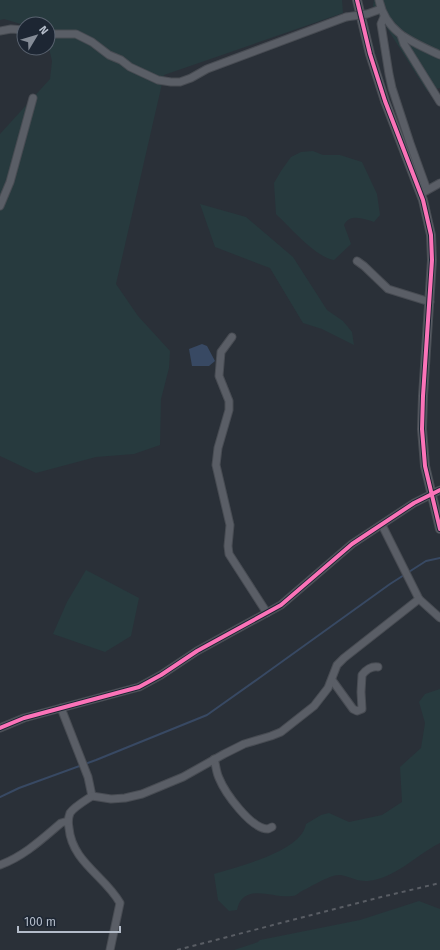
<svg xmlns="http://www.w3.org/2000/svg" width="440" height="950" font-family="'Fira Sans',sans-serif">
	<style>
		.green { fill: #273a3e }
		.water { fill: #384963 }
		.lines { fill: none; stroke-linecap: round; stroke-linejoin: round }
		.stream { stroke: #384963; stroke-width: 2 }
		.minor-casing { stroke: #484c53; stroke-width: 9 }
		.tertiary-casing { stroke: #484c53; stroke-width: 10 }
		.minor { stroke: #5a5e66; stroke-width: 7 }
		.tertiary { stroke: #5a5e66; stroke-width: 8 }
		.rail { stroke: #595d64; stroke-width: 2; stroke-dasharray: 4 4; stroke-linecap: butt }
		.minor-bridge-casing { stroke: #484c53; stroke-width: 9; stroke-linecap: butt }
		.minor-bridge { stroke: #5a5e66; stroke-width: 7 }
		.cycleway-casing { stroke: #1d2633; stroke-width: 6 }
		.cycleway { stroke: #fb73b8; stroke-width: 4 }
	</style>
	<rect width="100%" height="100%" fill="#2a3038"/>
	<g class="green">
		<path d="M0 0H342L343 13 164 75 116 284 138 316 170 351 169 368 161 399 160 445 134 454 96 457 36 473 0 456V134L50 79 52 61 48 44V24L24 25 4 19 0 20Z"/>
		<path d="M374 0H440V88L427 91 373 6Z"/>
		<path d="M313 151 323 155H340L362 162 377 194 380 215 374 222C364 219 350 213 344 225L351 244 334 260C315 257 290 227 276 214L274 183 281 171 291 157 301 152Z"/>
		<path d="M200 204 246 217 293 257 327 310 343 321 352 332 354 345 322 329 303 323 270 268 215 247Z"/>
		<path d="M86 570 139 598 131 636 105 652 53 634 67 602Z"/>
		<path d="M440 689V843C416 855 396 878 368 881 357 882 347 875 339 875 329 875 309 888 300 892 298 894 295 896 292 896 274 899 243 881 237 910L229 911 218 900 214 874C239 866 301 852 306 824L321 815 329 813 349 822 382 815 402 802 400 767 421 748 425 723 419 702 425 694Z"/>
		<path d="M419 901 440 909V950H234L258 942 260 940 360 920Z"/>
	</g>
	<path class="water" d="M202 344 207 346 215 361 209 366H192L189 349Z"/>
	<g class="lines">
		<path class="stream" d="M0 797 19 788 96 760 207 715 262 676 390 584 426 561 440 558"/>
		<g class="minor-casing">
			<g id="minor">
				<path d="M379 0C386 33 412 42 440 55"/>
				<path d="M367 14 381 9"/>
				<path d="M384 17 381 24 389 74 392 88 410 143 427 190"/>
				<path d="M0 31 11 29 24 30"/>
				<path d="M48 34H76L92 42 109 55 121 60 130 67 158 80 171 82H180L191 78 207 69 346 17"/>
				<path d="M401 35 404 44 440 102"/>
				<path d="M424 192 440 183"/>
				<path d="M0 206 10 182 33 98"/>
				<path d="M357 261 364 266 388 289 430 302"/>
				<path d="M232 337 221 352 219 376 229 401V410L218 448 216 465 230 525 228 546 229 554 267 613"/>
				<path d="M382 525 419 599 440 618"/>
				<path d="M332 680 353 709 357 711 362 709 361 692 362 675C366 670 371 666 378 667"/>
				<path d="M61 708 88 777 92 796C86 800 74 807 70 813 68 818 68 823 69 828 72 862 105 876 120 903L110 950"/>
				<path d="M0 728 24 718 139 687 161 675 197 651 281 605 352 544 414 503 440 490"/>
				<path d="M214 759C216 765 216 772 219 778 225 793 251 829 268 829L272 827"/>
				<path d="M92 796 111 799 125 798 142 794 183 777 224 754 244 744 271 736 281 732 314 706 328 688 337 665 344 658 419 599"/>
				<path d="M0 865C24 856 41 840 61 823L68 821"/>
			</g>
		</g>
		<g class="tertiary-casing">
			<path id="tertiary" d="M357 0 370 54 385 101 423 200 431 235 432 260 423 396 422 429 425 466 440 529"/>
		</g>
		<use href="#minor" class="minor"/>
		<use href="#tertiary" class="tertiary"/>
		<path class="rail" d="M177 950 377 898 440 883"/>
		<g class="minor-bridge-casing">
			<path id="minor-bridge" d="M346 17 367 14"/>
		</g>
		<use href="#minor-bridge" class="minor-bridge"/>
		<g class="cycleway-casing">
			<g id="cycleway">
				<path d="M357 0 370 54 385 101 423 200 431 235 432 260 423 396 422 429 425 466 440 529"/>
				<path d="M0 728 24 718 139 687 161 675 197 651 281 605 352 544 414 503 440 490"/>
			</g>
		</g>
		<use href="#cycleway" class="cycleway"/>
	</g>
	<g transform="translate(36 36) rotate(52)"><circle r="19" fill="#1d2633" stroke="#59626f"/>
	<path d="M0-3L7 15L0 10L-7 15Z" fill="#848b96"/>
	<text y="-6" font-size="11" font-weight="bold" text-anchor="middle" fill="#b4bcc9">N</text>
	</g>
	<path d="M18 926v6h102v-6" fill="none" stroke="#b4bcc9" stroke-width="2"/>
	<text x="24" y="926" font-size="12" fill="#b4bcc9" stroke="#1d2633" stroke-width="3" paint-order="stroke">100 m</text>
</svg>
